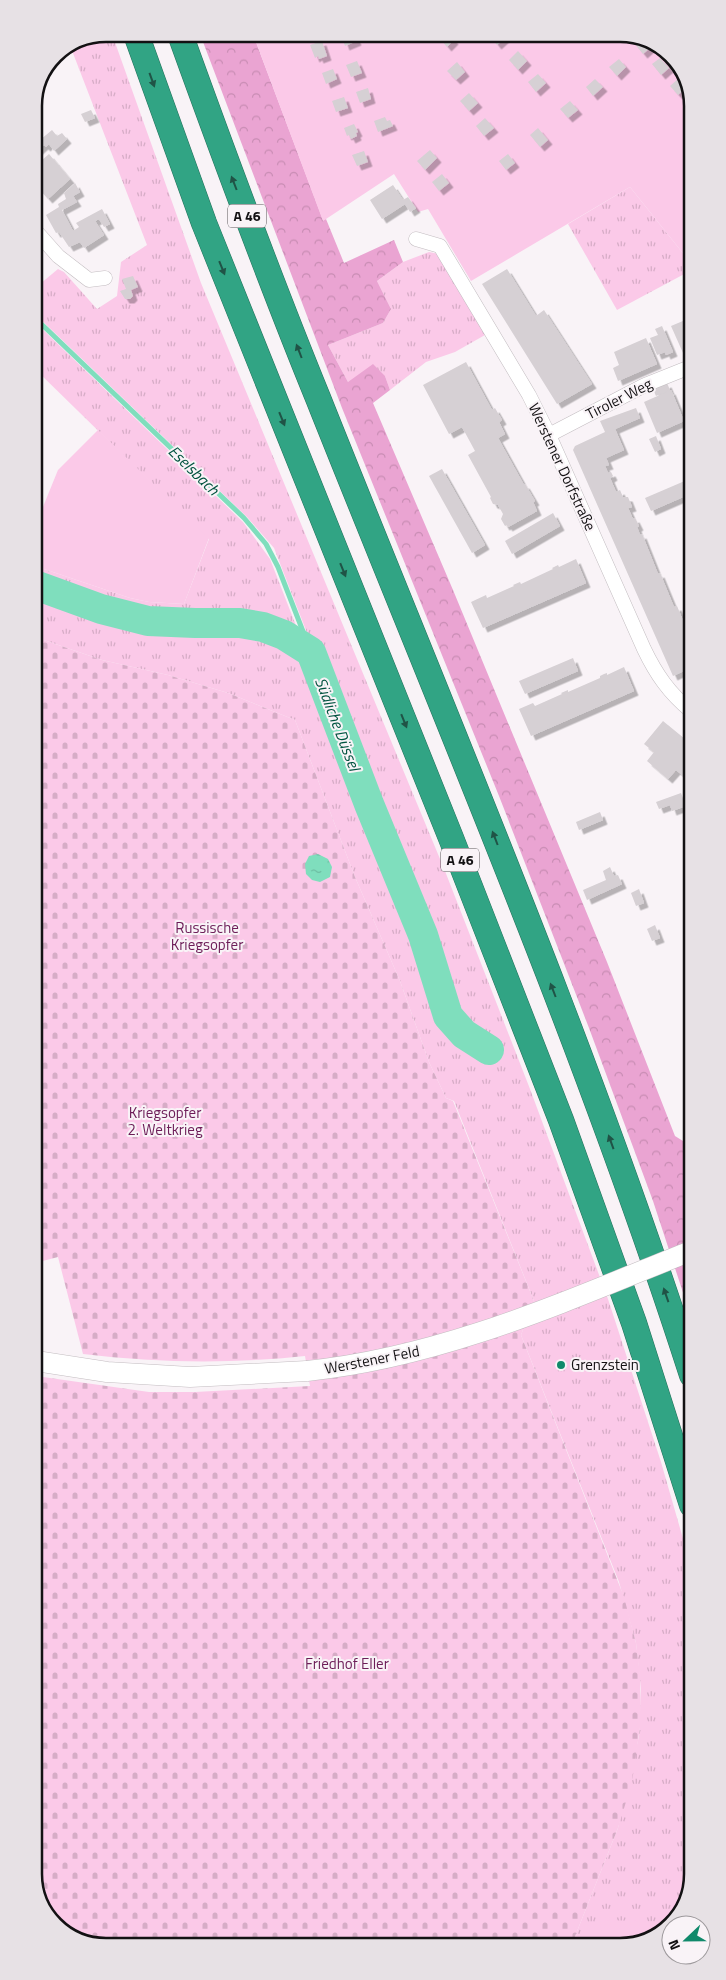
<svg xmlns="http://www.w3.org/2000/svg" width="726" height="1980" font-family="'Titillium Web',sans-serif">
	<style>
		.grass { fill: url(#grass-tufts) }
		.forest { fill: url(#forest-crowns) }
		.cemetery { fill: url(#cemetery-stones) }
		.green { fill: #fbc9e8 }
		.water { fill: url(#water-ripples) }
		.lines { fill: none; stroke-linecap: round; stroke-linejoin: round }
		.stream { stroke: #7fdebd; stroke-width: 5 }
		.river { stroke: #7fdebd; stroke-width: 30 }
		.building { fill: #d6d0d4; filter: url(#shadow) }
		.street-casing { stroke: #c3bdc1; stroke-width: 15 }
		.secondary-casing { stroke: #c3bdc1; stroke-width: 21 }
		.highway-casing { stroke: #26715c; stroke-width: 26 }
		.street { stroke: #fff; stroke-width: 14 }
		.secondary { stroke: #fff; stroke-width: 20 }
		.highway { stroke: #31a484; stroke-width: 25 }
		.secondary-bridge-casing { stroke: #c3bdc1; stroke-width: 21; stroke-linecap: butt }
		.secondary-bridge { stroke: #fff; stroke-width: 20 }
		.oneway { fill: #205346 }
		.poi-dot { fill: #10896b; stroke: #f9f3f7; stroke-width: 2 }
		.labels { text-anchor: middle; stroke-width: 4; stroke-linejoin: round; paint-order: stroke }
		.shield { fill: #f9f3f7; stroke: #585557; stroke-width: 1 }
		.shield-label { font-size: 14px; font-weight: bold; fill: #131113 }
		.street-label { font-size: 15px; fill: #131113; stroke: #f9f3f7 }
		.park-label { font-size: 15px; fill: #6d1d58; stroke: #f9f3f7 }
		.poi-label { font-size: 15px; fill: #131113; stroke: #f9f3f7; text-anchor: start }
		.water-label { font-size: 16px; font-style: italic; fill: #00533f; stroke: #f9f3f7 }
		.rim { fill: none; stroke: #131113; stroke-width: 2.5 }
	</style>
	<defs>
		<pattern id="grass-tufts" width="24" height="20" patternUnits="userSpaceOnUse" patternTransform="scale(1.25)"><rect width="24" height="20" fill="#fbc9e8"/><path d="M3 7l-1-3M5 7V3M7 7l1-3M15 17l-1-3M17 17v-4M19 17l1-3" fill="none" stroke="#d6acc6"/></pattern>
		<pattern id="forest-crowns" width="20" height="18" patternUnits="userSpaceOnUse" patternTransform="scale(1.25)"><rect width="20" height="18" fill="#eaa4d2"/><path d="M2 6a3 3 0 1 1 6 0M12 15a3 3 0 1 1 6 0" fill="none" stroke="#c88cb3"/></pattern>
		<pattern id="cemetery-stones" width="16" height="16" patternUnits="userSpaceOnUse" patternTransform="scale(1.25)"><rect width="16" height="16" fill="#fbc9e8"/><path d="M2 7V4a2 2 0 0 1 4 0v3zM10 15v-3a2 2 0 0 1 4 0v3z" fill="#d6acc6"/></pattern>
		<pattern id="water-ripples" width="26" height="14" patternUnits="userSpaceOnUse" patternTransform="scale(1.25)"><rect width="26" height="14" fill="#7fdebd"/><path d="M2 4q2-2 4 0t4 0M15 11q2-2 4 0t4 0" fill="none" stroke="#6dbda2"/></pattern>
		<filter id="shadow"><feDropShadow dx="4.5" dy="4.5" stdDeviation="0" flood-color="#0004"/></filter>
	</defs>
	<rect width="100%" height="100%" fill="#f9f3f7"/>
	<g class="grass">
		<path d="M107 34H112L201 283 445 871 530 1089 608 1299 661 1462 692 1570V1874L677 1918 639 1944H572L618 1828 639 1736 641 1689 636 1643 619 1582 521 1335 534 1301 454 1101 446 1098 429 1062 400 981 355 877 295 720 228 693 168 675 102 660 35 637V566L130 598 149 602 184 604 209 539 34 368V321L243 522 270 559 420 943 441 1011 447 1025 489 1057 491 1050 458 1021 274 548 247 517 34 313V289L58 269 64 272 97 309 117 296 121 262 147 245 71 48Z"/>
		<path d="M630 187 690 262V271L617 310 568 224Z"/>
		<path d="M429 252 439 254 485 335 455 352 426 362 390 390 385 376 348 382 328 345 383 323 391 309 377 281 403 262Z"/>
	</g>
	<path class="forest" d="M200 34H253L323 220 326 219 344 263 394 240 403 262 377 281 391 309 383 323 328 345 348 382 373 364 385 376 390 390 373 403 453 590 607 962 675 1136 691 1146 690 1189 691 1317 653 1201 589 1028 499 796 342 408Z"/>
	<path class="cemetery" d="M35 637 102 660 168 675 228 693 295 720 355 877 400 981 429 1062 446 1098 453 1101 534 1301 521 1335 624 1597 636 1643 640 1674 641 1720 632 1782 618 1828 572 1944 102 1946 62 1931 36 1893V1376L149 1392H195L310 1386 305 1356C231 1364 157 1363 83 1354L58 1257 35 1263Z"/>
	<g class="green">
		<path d="M253 34H624L667 52 690 87V262L630 187 471 281 428 209 418 212 394 174 323 221Z"/>
		<path d="M98 430 209 538 184 604 149 602 130 598 35 566 34 529 58 470Z"/>
		<path d="M607 1920 665 1922 666 1925 639 1944H593Z"/>
	</g>
	<path class="water" d="M318 854 328 859 332 867 330 877 320 882 312 880 306 874 305 864 309 856Z"/>
	<g class="lines">
		<path class="stream" d="M34 317 244 518 266 544 278 567 311 652"/>
		<path class="river" d="M35 585 101 609 148 621 195 623H240L263 627 284 635 311 652 369 804 423 935 448 1016 464 1034 489 1050"/>
	</g>
	<g class="building">
		<path d="M343 34H354L357 41 345 46 341 35Z"/>
		<path d="M438 34H449L454 40 447 47 437 35Z"/>
		<path d="M491 34H503L506 37 497 45 489 35Z"/>
		<path d="M638 40 651 47 643 54 634 43Z"/>
		<path d="M322 41 327 56 319 59 318 56 315 58 310 45Z"/>
		<path d="M518 51 527 61 518 70 509 60Z"/>
		<path d="M660 58 669 68 661 75 652 64Z"/>
		<path d="M619 59 626 67 617 76 609 67Z"/>
		<path d="M357 61 362 73 351 77 346 65Z"/>
		<path d="M457 62 465 72 456 80 447 71Z"/>
		<path d="M333 69 337 79 326 84 322 73Z"/>
		<path d="M538 74 546 83 536 92 528 82Z"/>
		<path d="M679 78 687 87 678 95 670 86Z"/>
		<path d="M595 79 603 87 593 96 586 87Z"/>
		<path d="M368 88 371 99 360 103 356 92Z"/>
		<path d="M469 93 478 103 469 111 460 101Z"/>
		<path d="M344 97 348 108 336 112 332 101Z"/>
		<path d="M570 101 578 110 568 118 560 109Z"/>
		<path d="M91 110 95 118 85 122 81 114Z"/>
		<path d="M385 117 387 121 390 120 393 126 378 132 374 121Z"/>
		<path d="M485 118 494 128 484 136 476 126Z"/>
		<path d="M354 124 358 132 356 133 357 136 351 139 349 135 347 136 344 128Z"/>
		<path d="M538 128 548 140 540 147 530 135Z"/>
		<path d="M52 130 57 136 62 133 67 139 54 151 49 144 46 147 44 145 34 154V141L38 138 40 140Z"/>
		<path d="M430 150 437 158 425 170 417 161Z"/>
		<path d="M364 151 368 162 357 166 352 155Z"/>
		<path d="M49 154 70 179 48 199 34 183V167Z"/>
		<path d="M508 154 515 163 506 170 499 161Z"/>
		<path d="M442 174 449 183 439 191 432 182Z"/>
		<path d="M75 183 80 192 73 196 77 202 62 210 73 231 79 227 76 223 102 209 110 224 104 227 99 219 95 221 104 235 84 248 80 242 69 247 59 232 56 233 46 215 59 207 58 204 66 199 64 193Z"/>
		<path d="M393 185 403 200 408 197 416 208 410 212 405 204 382 219 370 200Z"/>
		<path d="M507 269 536 316 544 310 592 384 557 404 482 284Z"/>
		<path d="M133 276 138 287 131 290 133 296 130 299H125L120 291 126 289 122 279Z"/>
		<path d="M690 318V350L683 353 671 326Z"/>
		<path d="M662 326 673 352 666 355 665 352 657 355 650 338 658 335 655 329Z"/>
		<path d="M646 338 657 364 618 381 613 368 619 365 614 352Z"/>
		<path d="M466 362 492 410 495 408 502 420 499 422 505 434 498 438 524 485 525 484 535 501 533 502 537 511 508 527 507 525 505 526 501 519 503 514 498 505 493 504 490 498 491 497 468 455 475 451 462 427 449 434 423 385Z"/>
		<path d="M667 383 670 390 656 396 653 389Z"/>
		<path d="M671 390 684 421 657 433 644 402Z"/>
		<path d="M636 408 640 418 615 429 624 450 606 458 609 465 605 466 608 473 611 472 613 476 610 478 616 492 620 490 623 497H628L632 507 628 508 633 519 635 518 639 526 637 527 640 535 642 534 658 574 660 573 674 607 677 606 690 638 691 675 688 669 673 676 573 450 575 446 605 432 600 421Z"/>
		<path d="M656 436 661 449 655 452 649 439Z"/>
		<path d="M442 469 485 545 472 553 429 476Z"/>
		<path d="M687 480 690 494 651 511 645 498Z"/>
		<path d="M553 513 560 526 512 554 505 541Z"/>
		<path d="M576 559 586 583 483 628 471 602 486 595 487 598 514 586 513 585 520 582 521 584 553 569 552 568 558 565 559 567Z"/>
		<path d="M573 658 578 671 525 694 519 681Z"/>
		<path d="M624 667 634 691 531 736 519 709 533 703 535 706 562 694 561 693 568 690V692L600 678V676L604 674 607 673V675Z"/>
		<path d="M663 721 691 744V772L686 778 676 770 668 779 647 761 654 752 644 744Z"/>
		<path d="M681 793 686 806 672 811 670 805 659 809 656 802Z"/>
		<path d="M600 812 603 820 579 830 576 822Z"/>
		<path d="M610 867 614 876 618 875 622 884 587 900 583 890 606 880 603 871Z"/>
		<path d="M639 889 644 903 636 906 631 893Z"/>
		<path d="M655 925 660 938 652 941 647 929Z"/>
	</g>
	<g class="lines">
		<g class="street-casing">
			<g id="street">
				<path d="M34 229 58 256 89 280 105 278"/>
				<path d="M416 239 440 246 529 395 549 435 644 649C656 674 669 693 691 711"/>
				<path d="M549 435 645 385 690 367"/>
			</g>
		</g>
		<g class="secondary-casing">
			<path id="secondary" d="M36 1361 107 1372 190 1377 307 1371"/>
		</g>
		<g class="highway-casing">
			<g id="highway">
				<path d="M136 34 204 223 451 838 561 1120 634 1323 692 1505"/>
				<path d="M180 34C224 156 269 278 318 398 447 722 585 1043 692 1375"/>
			</g>
		</g>
		<use href="#street" class="street"/>
		<use href="#secondary" class="secondary"/>
		<use href="#highway" class="highway"/>
		<g class="secondary-bridge-casing">
			<path id="secondary-bridge" d="M307 1371C443 1357 566 1301 691 1251"/>
		</g>
		<use href="#secondary-bridge" class="secondary-bridge"/>
	</g>
	<defs><path id="oneway-solid" d="M-6-.8H1V-3.2L6.5 0L1 3.2V.8H-6Z" transform="scale(1.25)"/></defs>
	<g class="oneway">
		<use href="#oneway-solid" transform="translate(152 80) rotate(70)"/>
		<use href="#oneway-solid" transform="translate(234 183) rotate(-111)"/>
		<use href="#oneway-solid" transform="translate(222 268) rotate(68)"/>
		<use href="#oneway-solid" transform="translate(299 351) rotate(-111)"/>
		<use href="#oneway-solid" transform="translate(282 419) rotate(68)"/>
		<use href="#oneway-solid" transform="translate(343 570) rotate(68)"/>
		<use href="#oneway-solid" transform="translate(404 721) rotate(68)"/>
		<use href="#oneway-solid" transform="translate(495 838) rotate(-111)"/>
		<use href="#oneway-solid" transform="translate(553 990) rotate(-111)"/>
		<use href="#oneway-solid" transform="translate(611 1142) rotate(-110)"/>
		<use href="#oneway-solid" transform="translate(666 1295) rotate(-109)"/>
	</g>
	<circle class="poi-dot" cx="561" cy="1365" r="5"/>
	<g class="labels">
		<g class="shield">
			<rect x="228" y="204.5" width="38" height="23" rx="4"/>
			<rect x="441" y="848.5" width="38" height="23" rx="4"/>
		</g>
		<g class="shield-label">
			<text x="247" y="221">A 46</text>
			<text x="460" y="865">A 46</text>
		</g>
		<g class="street-label">
			<text transform="translate(619 399) rotate(-27)" y="5">Tiroler Weg</text>
			<text transform="translate(562 467) rotate(65)" y="5">Werstener Dorfstraße</text>
			<text transform="translate(372 1360) rotate(-11)" y="5">Werstener Feld</text>
		</g>
		<g class="park-label">
			<text x="207" y="933">Russische<tspan x="207" dy="17">Kriegsopfer</tspan></text>
			<text x="165" y="1118">Kriegsopfer<tspan x="165" dy="17">2. Weltkrieg</tspan></text>
			<text x="347" y="1669">Friedhof Eller</text>
		</g>
		<g class="poi-label">
			<text x="571" y="1370">Grenzstein</text>
		</g>
		<g class="water-label">
			<text transform="translate(194 470) rotate(44)" y="6">Eselsbach</text>
			<text transform="translate(338 724) rotate(69)" y="6">Südliche Düssel</text>
		</g>
	</g>
	<path d="M0 0H726V1980H0ZM106 42H620A64 64 0 0 1 684 106V1874A64 64 0 0 1 620 1938H106A64 64 0 0 1 42 1874V106A64 64 0 0 1 106 42Z" fill="#e7e1e5" fill-rule="evenodd"/>
	<path class="rim" d="M106 42H620A64 64 0 0 1 684 106V1874A64 64 0 0 1 620 1938H106A64 64 0 0 1 42 1874V106A64 64 0 0 1 106 42Z"/>
	<g transform="translate(686 1940) rotate(248)"><circle r="24" fill="#f9f3f7" stroke="#9d999c"/>
	<path d="M0-4L9 19L0 12L-9 19Z" fill="#10896b"/>
	<text y="-8" font-size="14" font-weight="bold" text-anchor="middle" fill="#131113">N</text>
	</g>
</svg>
